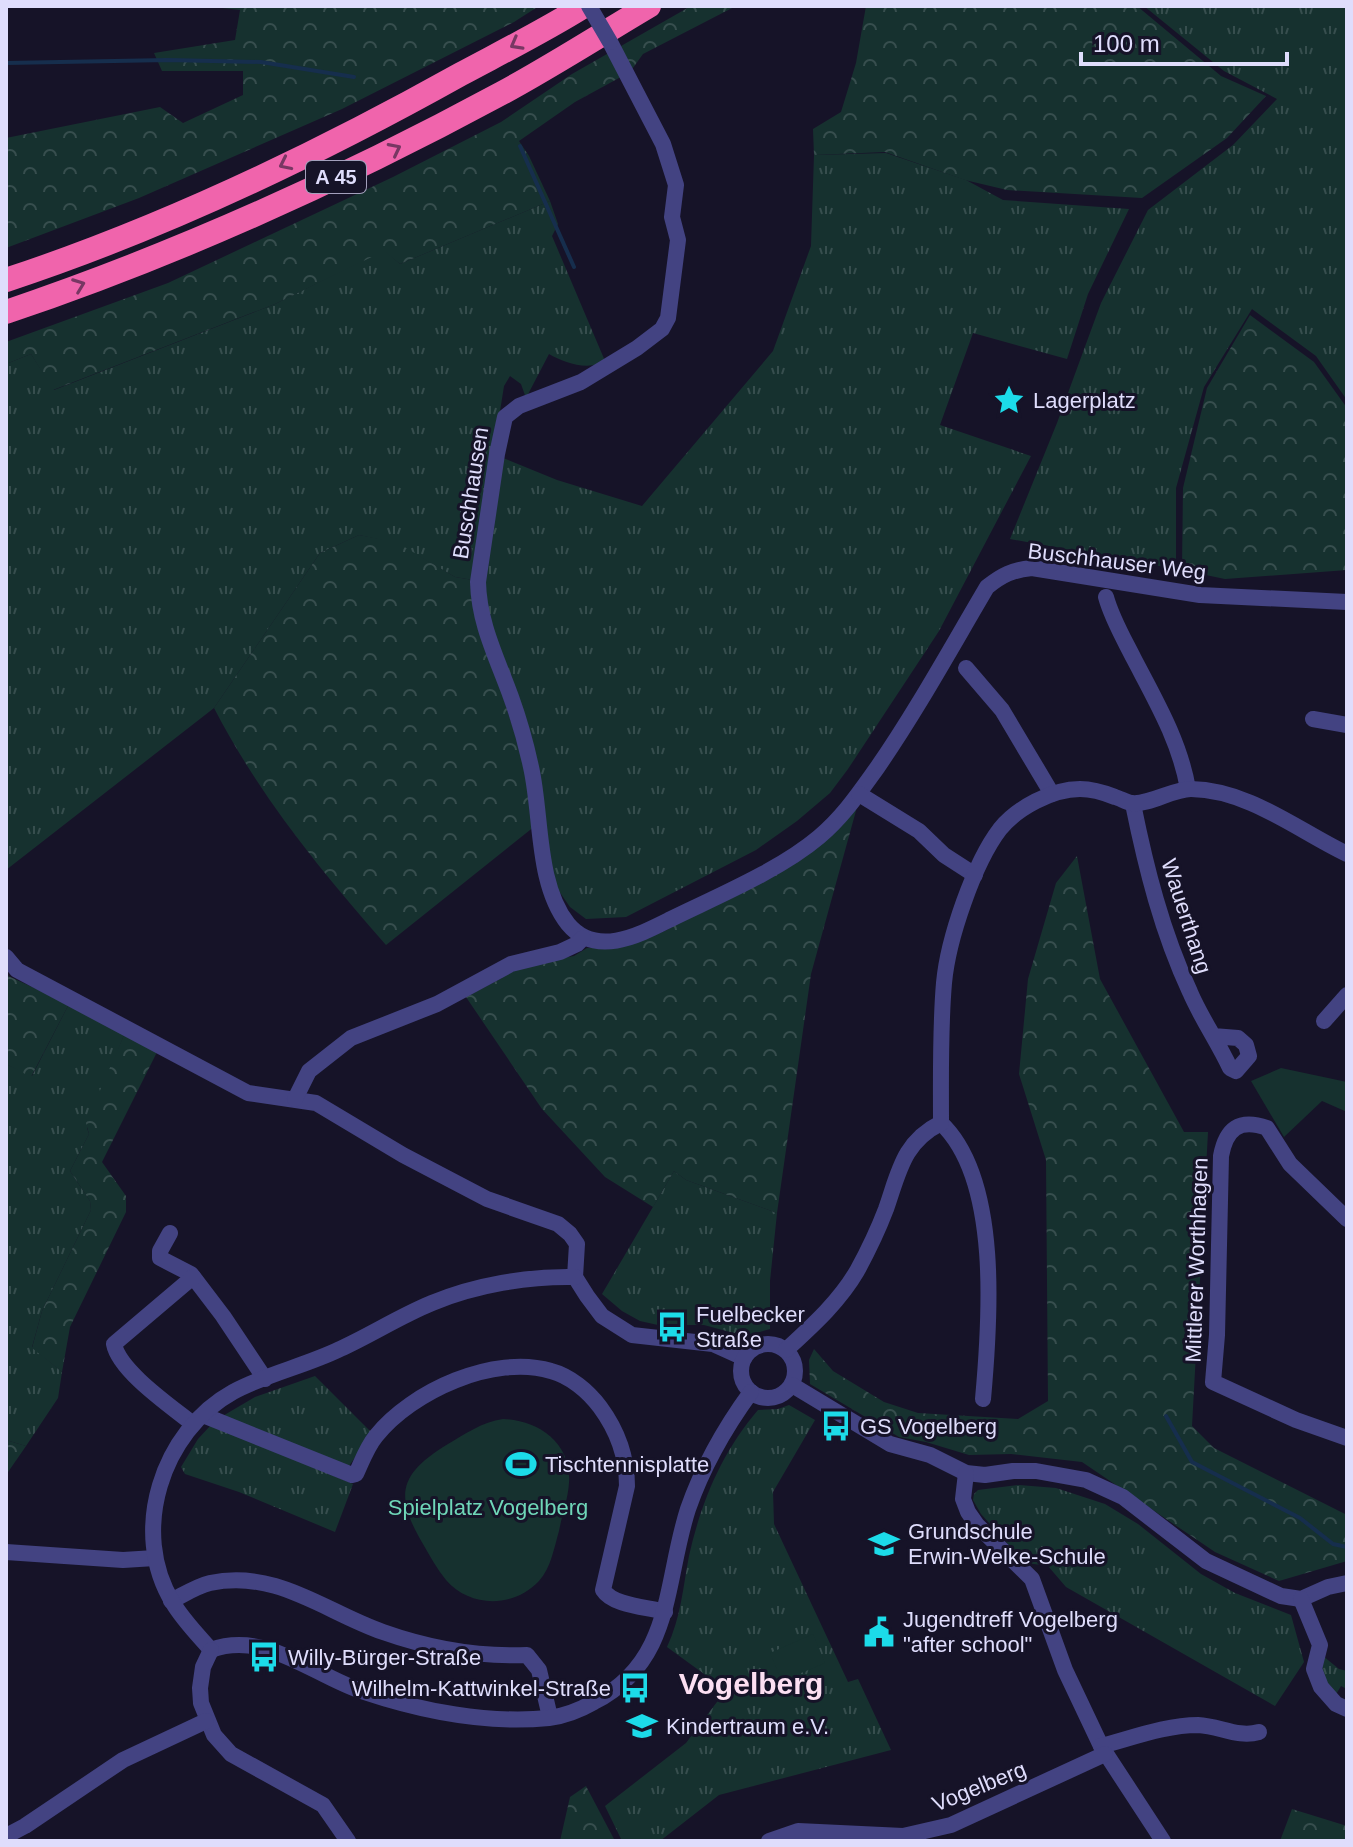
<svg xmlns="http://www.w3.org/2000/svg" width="1353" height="1847" font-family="Arial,sans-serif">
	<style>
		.grass { fill: url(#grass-tufts) }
		.forest { fill: url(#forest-crowns) }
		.green { fill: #16312f }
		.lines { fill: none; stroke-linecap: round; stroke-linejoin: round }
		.stream { stroke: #162e4d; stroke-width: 4 }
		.street { stroke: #434382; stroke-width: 16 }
		.highway { stroke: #f064ac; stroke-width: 24 }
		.street-bridge { stroke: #434382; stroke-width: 16 }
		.oneway { stroke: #783763 }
		.labels { text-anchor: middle; stroke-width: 6; stroke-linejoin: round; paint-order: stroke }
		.shield { fill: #161328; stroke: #a3a0bc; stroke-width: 2 }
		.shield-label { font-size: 20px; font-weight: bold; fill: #dfddfc }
		.poi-label { font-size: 22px; fill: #dfddfc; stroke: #161328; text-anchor: start }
		.street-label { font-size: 22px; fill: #dfddfc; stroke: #161328 }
		.park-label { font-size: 22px; fill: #6fd6b8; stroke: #161328 }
		.district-label { font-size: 30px; font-weight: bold; fill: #fcdff2; stroke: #161328 }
	</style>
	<defs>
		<pattern id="grass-tufts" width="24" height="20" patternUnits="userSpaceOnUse" patternTransform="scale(2)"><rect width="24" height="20" fill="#16312f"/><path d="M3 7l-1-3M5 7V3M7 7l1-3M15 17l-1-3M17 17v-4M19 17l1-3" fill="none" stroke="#374e4e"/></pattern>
		<pattern id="forest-crowns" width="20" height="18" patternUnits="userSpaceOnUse" patternTransform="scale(2)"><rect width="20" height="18" fill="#16312f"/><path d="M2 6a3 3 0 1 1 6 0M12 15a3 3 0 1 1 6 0" fill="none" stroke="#374e4e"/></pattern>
	</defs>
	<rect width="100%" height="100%" fill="#161328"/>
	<g class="grass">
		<path d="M1144 6H1347V400L1316 356 1252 309 1204 387 1176 488V569L1010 539 1057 423 1101 303 1148 210 1233 145 1277 99 1224 71Z"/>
		<path d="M886 153 966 180 1003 200 1129 209 1088 294 1067 359 973 333 940 425 1031 456 939 631 848 769 830 793 797 821 756 850 626 917 586 919 570 907 552 881 490 629 484 580 503 458 557 480 642 506 773 351 811 246 814 155Z"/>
		<path d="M550 201 558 224 552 236 605 361C589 371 564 363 549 354L526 398 521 384 510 376 504 386 473 580 455 577 396 543 359 535 320 553 214 708 6 870V364L31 354 54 390 275 304 384 250 400 264Z"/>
		<path d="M69 1004 124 1035 87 1128 89 1134 70 1171 90 1201 91 1210 42 1311 32 1347 62 1372 58 1398 26 1446 6 1440V1064L32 1076Z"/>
		<path d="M674 1171 686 1180 777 1213 770 1281V1329L745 1336 704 1325H658L640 1321 622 1311 602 1294Z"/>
		<path d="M315 1376 372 1433 349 1466 221 1417 255 1397Z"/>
		<path d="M789 1405 815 1420 773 1492 774 1524 848 1682 858 1679 891 1750 719 1795 660 1841H622L605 1806 686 1743 726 1690 667 1647C681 1617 683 1587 689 1556 701 1502 722 1452 758 1410L778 1409Z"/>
		<path d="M211 1425 353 1484 335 1532 239 1492 185 1474 181 1467 198 1439Z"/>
		<path d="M1019 1485 1056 1488 1105 1504 1138 1524 1201 1574 1235 1593 1291 1615 1304 1662 1275 1706 1066 1587 1048 1566 1027 1563 1018 1555 981 1514 973 1500 974 1494 978 1490Z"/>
		<path d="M1323 1656 1339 1669 1347 1671V1689L1341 1686 1335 1696 1320 1673Z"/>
	</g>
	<g class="forest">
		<path d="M205 6H539L514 22 342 109 139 198 6 248V138L160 107 183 123 243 95V71H162L154 53 235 40 240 10Z"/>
		<path d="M691 6H736L643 54 630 72 575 102 519 141 529 156 550 201 400 264 384 251 275 304 53 390 31 354 6 364V342L168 283 393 177 501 122 572 74Z"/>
		<path d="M866 6H1137L1221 76 1266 96 1227 138 1142 198 1007 190 965 180 885 152 814 155 813 129 841 112 856 63Z"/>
		<path d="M1250 315 1314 362 1347 408V570L1225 579 1182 570 1183 488 1207 388Z"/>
		<path d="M359 535 396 542 455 577 473 580 491 659 526 769 535 826 386 945C321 871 259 795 214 708L320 553Z"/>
		<path d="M857 807 811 974 777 1213 686 1180 674 1171 653 1207 605 1177 542 1109 466 997 502 978 501 976 534 963 574 956 587 948C622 948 634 943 667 930Z"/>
		<path d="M1077 856 1100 979 1184 1132H1208L1192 1426 1214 1448 1347 1515V1561L1279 1581 1215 1552 1082 1462 1011 1454 969 1455 926 1442 899 1437 810 1384 809 1360 814 1349 833 1371 884 1402 918 1413 1018 1419 1048 1401 1046 1160 1019 1074 1028 979 1056 883Z"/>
		<path d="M6 975 69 1004 31 1077 6 1064Z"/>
		<path d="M124 1035 157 1052 102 1162 126 1196V1212L70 1327 62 1372 32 1348 42 1311 91 1210 90 1201 70 1171 89 1134 86 1123Z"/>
		<path d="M6 1440 26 1446 6 1475Z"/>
		<path d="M586 1786 615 1841H560L570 1797Z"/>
		<path d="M1292 1809 1347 1826V1841H1280Z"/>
	</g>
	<g class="green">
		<path d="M1281 1068 1347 1082V1112L1322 1101 1284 1137 1251 1081Z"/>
		<path d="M503 1419C538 1420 572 1443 569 1483 568 1499 562 1515 559 1531 554 1548 551 1568 539 1581 514 1608 470 1608 446 1580 437 1569 430 1556 423 1544 394 1495 399 1474 448 1444 465 1434 482 1422 503 1419Z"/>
		<path d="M813 1634 825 1663 782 1681 770 1653Z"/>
	</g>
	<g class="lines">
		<g class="stream">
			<path d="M6 63 168 60 261 62 354 77"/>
			<path d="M520 146 574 267"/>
			<path d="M1166 1416 1192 1462 1300 1518 1333 1544 1347 1547"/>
		</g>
		<g class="street">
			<path d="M610 42 663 144 676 185 672 217 678 240 668 318 662 329 637 348 581 382 519 406 505 417 497 454 478 582C479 624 497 658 511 697 519 719 526 744 531 767 542 815 536 884 568 924 596 958 639 935 671 919 718 896 780 870 819 837 843 817 859 793 877 768 917 710 951 648 987 587 1002 575 1012 570 1032 568L1200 595 1347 602"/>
			<path d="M1106 597C1112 619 1124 639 1134 659 1156 701 1180 742 1188 789"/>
			<path d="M966 668 1002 710 1052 794"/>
			<path d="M1313 719 1347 725"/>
			<path d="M859 794 919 831 944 855 975 875"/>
			<path d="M1133 804C1146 868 1162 932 1190 992 1201 1018 1218 1042 1230 1068L1236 1071 1249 1056 1246 1045 1238 1038 1213 1036"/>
			<path d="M6 957 17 970 248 1093 316 1103 403 1155 487 1199 558 1224 570 1234 577 1244 575 1277 587 1296 602 1316 632 1335 713 1344 744 1358"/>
			<path d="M1324 1021 1347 995"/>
			<path d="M295 1099 309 1071 351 1038 437 1004 511 964 560 952 577 944 583 938"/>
			<path d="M941 1123C1001 1180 990 1322 983 1399"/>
			<path d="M1347 1219 1290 1164 1267 1128C1239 1118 1226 1129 1221 1156L1217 1335 1213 1382 1296 1420 1347 1438"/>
			<path d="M170 1233 160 1251V1258L191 1274 223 1316 265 1379"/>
			<path d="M193 1277 114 1344C119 1371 172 1407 193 1424"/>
			<circle cx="768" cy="1371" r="27"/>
			<path d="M786 1350C812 1326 839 1302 857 1271 868 1251 878 1230 886 1209 899 1172 903 1142 941 1123 941 1076 940 1029 944 983 948 939 974 863 1000 829 1017 808 1052 789 1080 789 1091 789 1105 793 1115 797 1120 798 1127 803 1132 803 1149 805 1173 789 1191 789 1249 790 1297 830 1347 854"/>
			<path d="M792 1385 890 1444 930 1455 966 1473 985 1475 1013 1471H1036L1086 1480 1123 1497 1206 1561 1281 1596 1301 1599 1328 1587 1347 1583"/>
			<path d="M203 1415 352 1475 356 1474C362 1461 367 1447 376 1436 412 1391 494 1354 551 1371 570 1376 588 1391 600 1407 617 1430 627 1456 627 1486L603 1590C613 1606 648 1607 665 1612"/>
			<path d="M966 1473 963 1499 968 1512 977 1525 1032 1579 1065 1670 1101 1746 1163 1841"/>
			<path d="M6 1552 123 1560 155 1558"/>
			<path d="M1301 1599 1320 1645 1314 1669 1321 1687 1336 1704 1347 1709"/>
			<path d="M171 1601C183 1595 197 1586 210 1583 277 1569 325 1612 383 1632 431 1649 477 1657 527 1655L539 1670 550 1717"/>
			<path d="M211 1650C266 1630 314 1676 364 1692 421 1711 488 1724 549 1718 565 1716 580 1710 594 1702 674 1661 664 1583 688 1509 703 1466 724 1429 751 1392"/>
			<path d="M211 1650C198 1635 183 1620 173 1603 129 1532 162 1431 233 1392 266 1374 305 1366 340 1349 371 1335 400 1316 432 1303 475 1285 528 1276 575 1277"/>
			<path d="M211 1650 203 1667 200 1688 201 1703 214 1735 231 1754 323 1805 348 1841"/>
			<path d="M1101 1746C1132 1738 1166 1725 1198 1725 1220 1726 1238 1738 1259 1732"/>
			<path d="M6 1836 25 1826 123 1760 206 1721"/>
			<path d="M769 1841 798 1831 903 1836 951 1825 1105 1754"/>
		</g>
		<g class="highway">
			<path d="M6 280C164 228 316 155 461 74 502 52 544 31 584 6"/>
			<path d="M6 312C178 254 343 179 502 93 552 66 600 35 649 6"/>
		</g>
		<path class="street-bridge" d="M589 6 610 42"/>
	</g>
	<defs><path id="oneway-chevron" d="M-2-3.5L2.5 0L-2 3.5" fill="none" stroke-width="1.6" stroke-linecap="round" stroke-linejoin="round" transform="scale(2)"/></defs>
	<g class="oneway">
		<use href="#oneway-chevron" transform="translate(516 44) rotate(151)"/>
		<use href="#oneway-chevron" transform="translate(395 149) rotate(-27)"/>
		<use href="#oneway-chevron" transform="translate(285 164) rotate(154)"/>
		<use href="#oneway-chevron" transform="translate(79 285) rotate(-21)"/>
	</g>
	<defs>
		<g id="sight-bare" transform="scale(2.4)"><path d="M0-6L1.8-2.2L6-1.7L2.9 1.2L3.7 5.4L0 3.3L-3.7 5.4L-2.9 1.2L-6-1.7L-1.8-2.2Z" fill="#1cdbe9" stroke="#161328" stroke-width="2.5" paint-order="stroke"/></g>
		<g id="bus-bare" transform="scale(2.4)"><path d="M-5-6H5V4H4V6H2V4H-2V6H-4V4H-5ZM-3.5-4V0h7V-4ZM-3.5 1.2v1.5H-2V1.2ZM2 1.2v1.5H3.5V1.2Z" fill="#1cdbe9" stroke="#161328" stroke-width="2.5" paint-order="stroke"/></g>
		<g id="stadium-bare" transform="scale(2.4)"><path d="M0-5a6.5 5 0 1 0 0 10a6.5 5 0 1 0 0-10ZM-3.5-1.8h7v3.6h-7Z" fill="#1cdbe9" stroke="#161328" stroke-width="2.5" paint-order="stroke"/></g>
		<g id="school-bare" transform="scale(2.4)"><path d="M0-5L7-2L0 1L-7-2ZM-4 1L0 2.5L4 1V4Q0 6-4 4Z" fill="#1cdbe9" stroke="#161328" stroke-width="2.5" paint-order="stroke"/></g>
		<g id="civic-bare" transform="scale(2.4)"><path d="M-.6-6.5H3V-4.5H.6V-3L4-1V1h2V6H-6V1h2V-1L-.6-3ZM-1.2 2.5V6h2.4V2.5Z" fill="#1cdbe9" stroke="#161328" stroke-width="2.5" paint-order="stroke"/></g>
	</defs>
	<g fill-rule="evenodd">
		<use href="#sight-bare" x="1009" y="400"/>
		<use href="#bus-bare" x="672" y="1327"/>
		<use href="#bus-bare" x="836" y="1426"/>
		<use href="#stadium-bare" x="521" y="1464"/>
		<use href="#school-bare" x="884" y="1544"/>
		<use href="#civic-bare" x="879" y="1632"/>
		<use href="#bus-bare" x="264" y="1657"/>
		<use href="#bus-bare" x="635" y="1688"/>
		<use href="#school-bare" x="642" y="1726"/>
	</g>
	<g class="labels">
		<rect class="shield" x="306" y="161" width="60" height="32" rx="6"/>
		<g class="shield-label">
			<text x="336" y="184">A 45</text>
		</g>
		<g class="poi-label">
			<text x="1033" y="408">Lagerplatz</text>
			<text x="696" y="1322">Fuelbecker<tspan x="696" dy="25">Straße</tspan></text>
			<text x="860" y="1434">GS Vogelberg</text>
			<text x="545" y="1472">Tischtennisplatte</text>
			<text x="908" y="1539">Grundschule<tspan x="908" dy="25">Erwin-Welke-Schule</tspan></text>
			<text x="903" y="1627">Jugendtreff Vogelberg<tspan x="903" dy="25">"after school"</tspan></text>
			<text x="288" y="1665">Willy-Bürger-Straße</text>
			<text x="611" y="1696" text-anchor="end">Wilhelm-Kattwinkel-Straße</text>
			<text x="666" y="1734">Kindertraum e.V.</text>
		</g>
		<g class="street-label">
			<text transform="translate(470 493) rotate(-81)" y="8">Buschhausen</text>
			<text transform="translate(1117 561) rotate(7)" y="8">Buschhauser Weg</text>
			<text transform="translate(1187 916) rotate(72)" y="8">Wauerthang</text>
			<text transform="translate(1196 1260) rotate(-88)" y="8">Mittlerer Worthhagen</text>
			<text transform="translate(979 1786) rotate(-22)" y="8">Vogelberg</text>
		</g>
		<g class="park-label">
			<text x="488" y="1515">Spielplatz Vogelberg</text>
		</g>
		<g class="district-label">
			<text x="751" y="1694">Vogelberg</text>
		</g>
	</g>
	<rect width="1353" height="1847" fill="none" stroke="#dfddfc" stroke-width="16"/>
	<path d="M1081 52v12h206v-12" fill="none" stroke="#dfddfc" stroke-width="4"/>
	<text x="1093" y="52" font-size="24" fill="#dfddfc" stroke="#161328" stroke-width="6" paint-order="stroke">100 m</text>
</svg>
